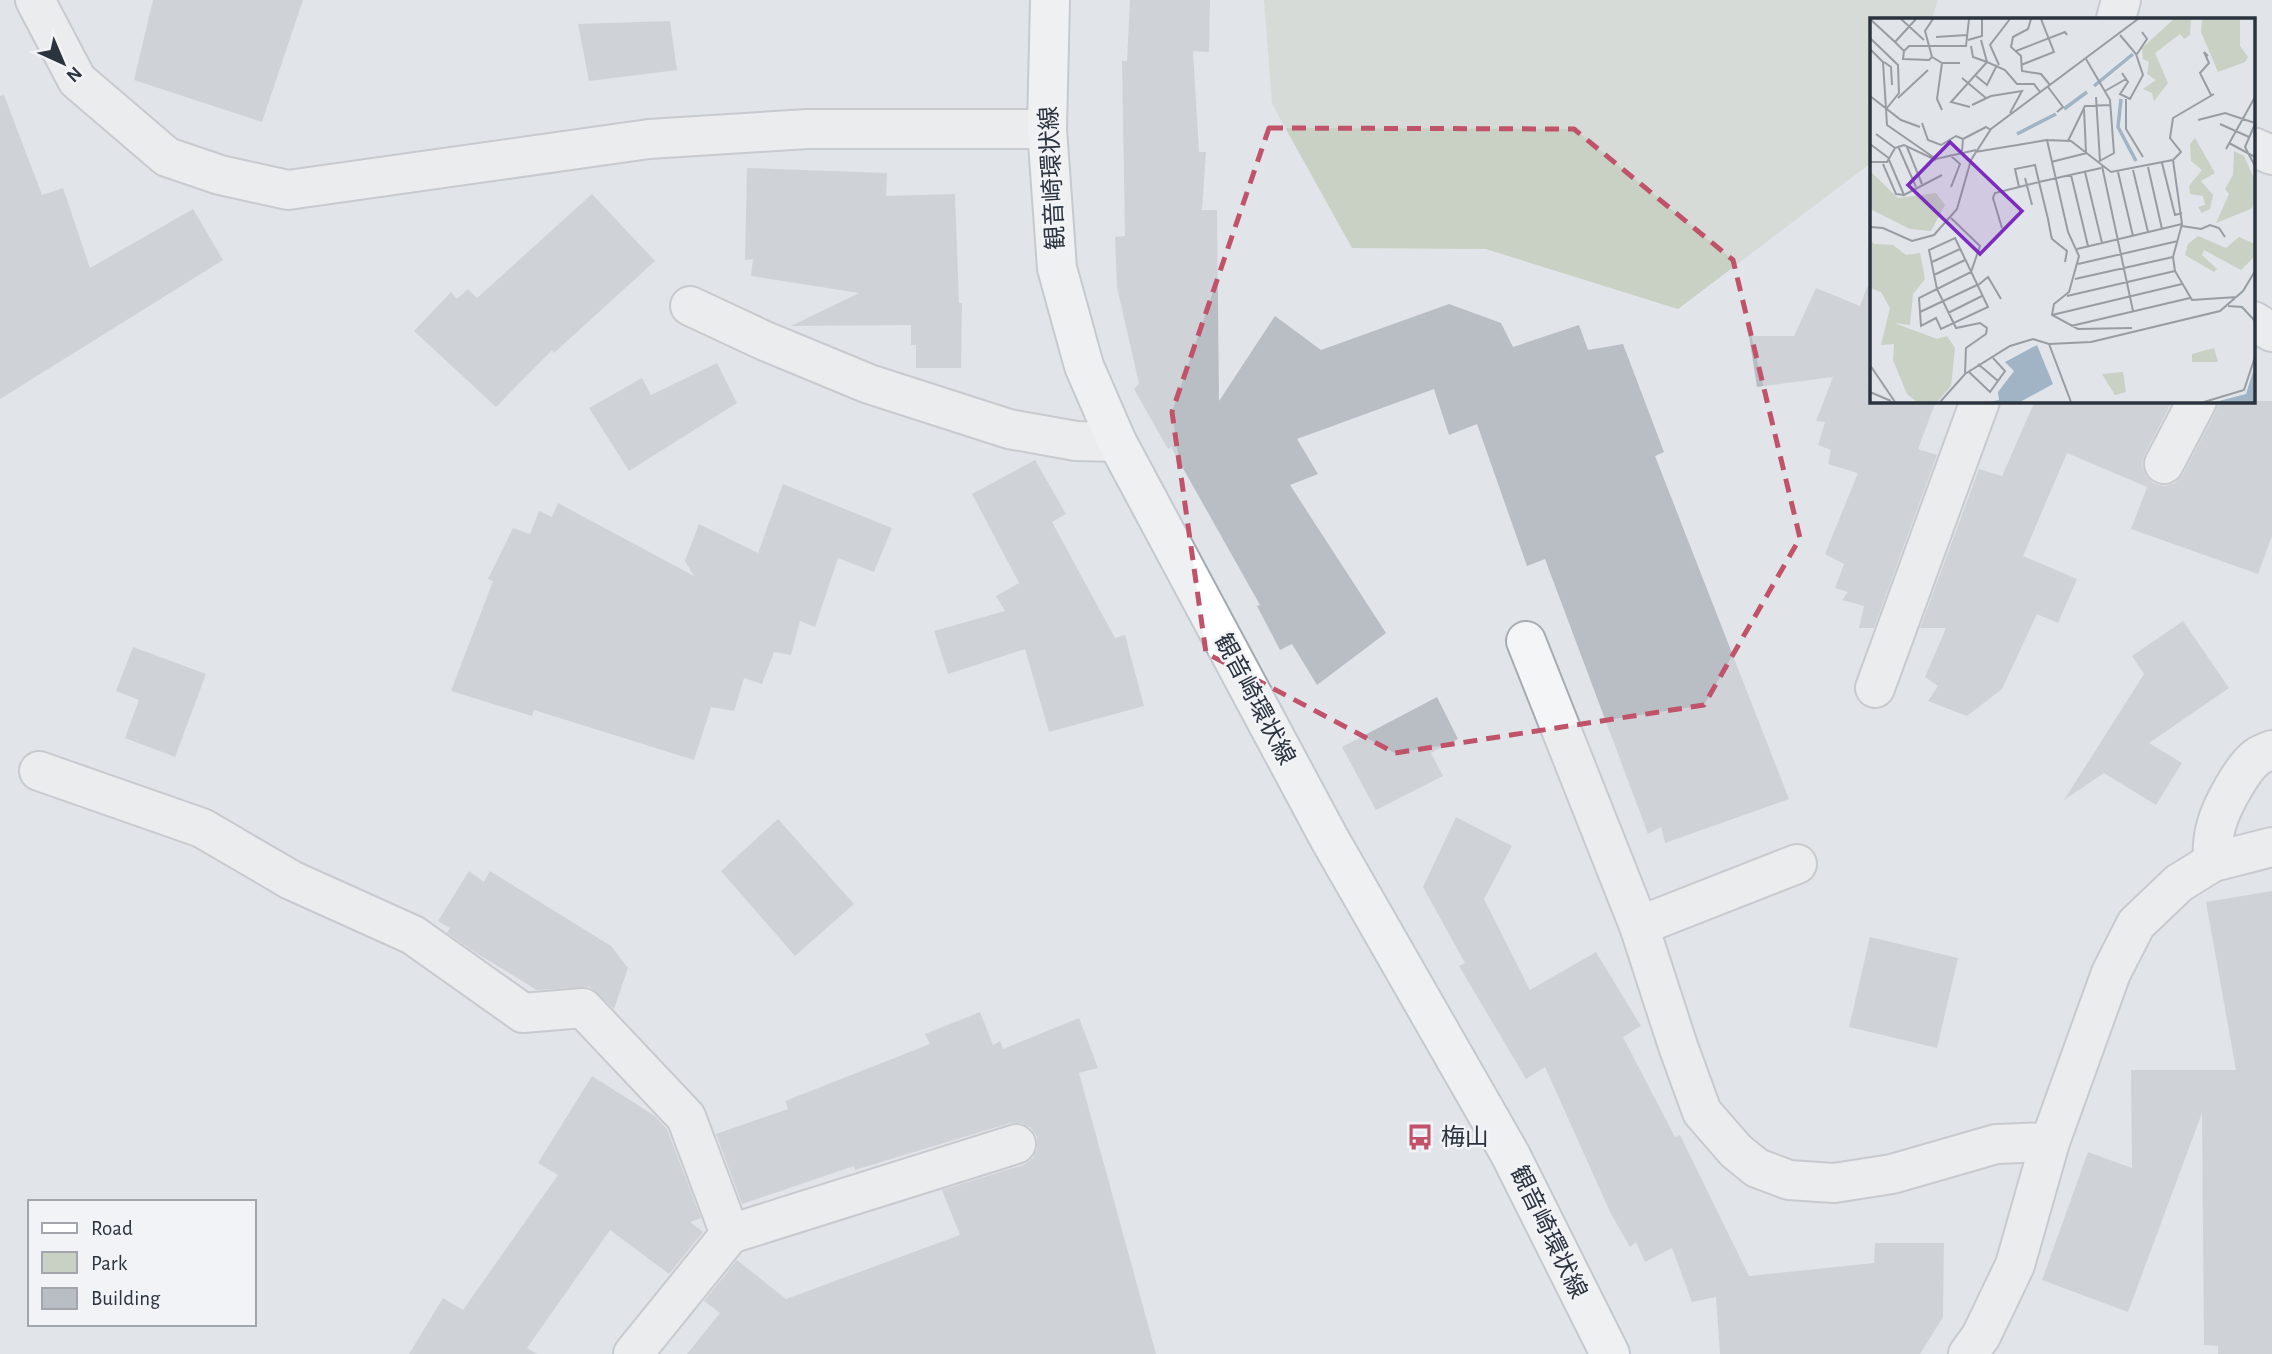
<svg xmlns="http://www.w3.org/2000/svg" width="2272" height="1354" font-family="'Alegreya Sans','Noto Sans JP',sans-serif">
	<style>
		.green { fill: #c8d1c3 }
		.building { fill: #b9bec5 }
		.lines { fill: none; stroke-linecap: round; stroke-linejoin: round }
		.minor-casing { stroke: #a7abb2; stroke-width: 42 }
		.major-casing { stroke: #a2aab3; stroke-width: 42 }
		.minor { stroke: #f4f5f7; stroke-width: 38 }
		.major { stroke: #fff; stroke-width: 38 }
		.marked { fill: none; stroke: #c0536a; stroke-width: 5; stroke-dasharray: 14 9; stroke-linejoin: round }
		.labels { text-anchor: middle; stroke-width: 5; stroke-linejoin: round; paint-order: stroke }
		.street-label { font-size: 24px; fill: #2b333e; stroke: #f1f3f6 }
		.poi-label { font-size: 24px; fill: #2b333e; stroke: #f1f3f6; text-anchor: start }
		.inset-river { fill: none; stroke: #a0b4c5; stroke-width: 3.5 }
		.inset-road { fill: none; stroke: #989da4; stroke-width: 2 }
		.view { fill: #7b2cbf; fill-opacity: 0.15; stroke: #7b2cbf; stroke-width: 3.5 }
		.inset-edge { fill: none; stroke: #2b333e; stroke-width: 3.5 }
	</style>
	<rect width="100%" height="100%" fill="#e1e4e8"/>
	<path class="green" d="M1264 0H1938L1932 19H1871V163L1678 309 1486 249 1352 248 1272 104Z"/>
	<g class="building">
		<path d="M153 0H303L262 122 134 80Z"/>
		<path d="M1130 0H1210L1209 52 1193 51 1199 152H1206L1202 210H1217L1219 401 1275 316 1321 350 1449 304 1501 323 1513 347 1579 325 1588 350 1623 344 1664 452 1655 456 1789 799 1665 843 1661 827 1648 834 1545 559 1527 566 1477 424 1449 435 1434 389 1297 439 1318 474 1290 485 1386 633 1317 685 1292 644 1280 650 1257 606 1260 605 1171 447 1168 449 1134 389 1139 384 1117 287 1115 237 1125 236 1122 61H1127Z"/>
		<path d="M670 21 677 70 589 81 578 24Z"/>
		<path d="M4 95 42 195 63 188 90 268 193 209 223 260 0 399V96Z"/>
		<path d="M747 168 887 173 886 196 955 194 959 303H962L961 368H916V345H911V325L791 326 859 293 751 276 753 259 745 260Z"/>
		<path d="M592 194 655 261 554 353 552 350 496 407 414 331 451 292 457 299 468 289 477 298Z"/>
		<path d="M1867 287 1871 288V401H1936L1918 449 1937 455 1874 628H1859L1864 606 1842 600 1848 592 1835 588 1844 564 1825 554 1858 473 1828 464 1831 450 1818 445 1825 422 1816 421 1833 377 1757 387 1749 336H1794L1816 288 1860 306Z"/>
		<path d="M717 363 737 403 629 471 589 408 642 378 651 395Z"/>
		<path d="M2035 401H2172L2145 454 2142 464 2146 476 2153 483 2164 486 2175 483 2183 474 2216 411 2219 401H2272V536L2258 574 2131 529 2147 487 2067 453 2023 556 2077 579 2058 623 2037 614 2002 689 1967 716 1928 701 1938 686 1925 677 1946 628H1920L1979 469 2002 476Z"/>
		<path d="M1035 460 1066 514 1052 522 1115 638 1125 635 1144 706 1049 732 1025 649 948 674 934 631 1005 611 996 596 1019 583 972 494Z"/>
		<path d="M783 484 892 528 874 572 838 558 815 627 800 621 791 655 774 652 762 684 744 678 734 711 711 707 694 760 534 710 532 716 451 691 493 581 488 579 513 528 530 534 539 511 552 517 558 503 694 576 685 561 699 524 758 553Z"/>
		<path d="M2183 621 2229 688 2149 743 2182 763 2156 805 2104 773 2064 800 2144 674 2132 656Z"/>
		<path d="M133 647 206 674 175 757 125 738 139 700 116 691Z"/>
		<path d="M1437 697 1458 739 1431 753 1443 776 1376 810 1342 747Z"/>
		<path d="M1456 817 1512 846 1484 899 1530 990 1596 952 1641 1026 1623 1037 1675 1137 1680 1135 1749 1276 1874 1263 1875 1243H1944L1943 1317 1920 1354H1720L1716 1297 1692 1302 1672 1248 1645 1262 1636 1242 1630 1247 1611 1214 1545 1067 1526 1079 1459 966 1465 963 1423 887Z"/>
		<path d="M778 819 854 904 795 956 721 871Z"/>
		<path d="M469 871 484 882 490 871 611 946 628 968 614 1009 590 987 537 990 476 953 447 933 450 928 438 921Z"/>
		<path d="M2272 891V1354H2218V1346L2204 1345 2202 1113 2128 1312 2042 1280 2088 1152 2132 1168 2131 1070H2236L2206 902Z"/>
		<path d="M1870 937 1958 958 1937 1048 1849 1027Z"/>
		<path d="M980 1012 993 1045 1000 1041 1003 1049 1079 1018 1098 1068 1079 1073 1156 1354H687L720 1313 704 1301 737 1260 786 1299 960 1235 942 1190 1023 1165 1033 1158 1037 1148V1137L1031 1128 1021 1123H1010L855 1170 854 1166 742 1204 716 1134 788 1109 785 1101 930 1044 925 1034Z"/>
		<path d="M592 1076 655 1116 667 1129 701 1218 690 1222 703 1232 669 1274 610 1230 527 1348 537 1354H409L443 1298 463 1310 558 1175 538 1163Z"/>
	</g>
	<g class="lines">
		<g class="minor-casing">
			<g id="minor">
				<path d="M35 0 77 80 167 157 220 175 288 190 649 139 807 129H1047"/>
				<path d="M2116 19 2121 0"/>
				<path d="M2253 147 2272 155"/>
				<path d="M690 306 765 341 869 384 1009 429 1076 441 1117 442"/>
				<path d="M2253 321 2272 332"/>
				<path d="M2164 464 2197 401"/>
				<path d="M1526 641 1639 926 1678 1046 1702 1112 1736 1151 1757 1168 1789 1180 1834 1183 1892 1174 1996 1144 2050 1142"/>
				<path d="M1875 688 1980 401"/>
				<path d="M39 771 202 828 291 880 413 935 523 1013 583 1008 686 1117 730 1234 633 1354"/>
				<path d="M2213 862C2212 849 2213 836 2217 823 2222 806 2242 768 2257 757 2261 754 2267 752 2272 750"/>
				<path d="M1639 926 1797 864"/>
				<path d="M730 1234 1016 1144"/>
				<path d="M1968 1354 1981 1336 2015 1265 2050 1142 2111 973 2136 924 2179 883 2213 862 2272 847"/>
			</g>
		</g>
		<g class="major-casing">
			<path id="major" d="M1050 0 1047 129 1057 268 1084 366 1117 442 1329 838 1510 1154 1610 1354"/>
		</g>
		<use href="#minor" class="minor"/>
		<use href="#major" class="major"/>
	</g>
	<path d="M0 0H2272V1354H0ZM1269 128 1574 129 1733 260 1800 538 1704 705 1395 753 1206 653 1172 412Z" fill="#e1e4e8" fill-opacity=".55" fill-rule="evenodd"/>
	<path class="marked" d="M1269 128 1574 129 1733 260 1800 538 1704 705 1395 753 1206 653 1172 412Z"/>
	<defs>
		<g id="bus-bare" transform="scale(2.1)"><path d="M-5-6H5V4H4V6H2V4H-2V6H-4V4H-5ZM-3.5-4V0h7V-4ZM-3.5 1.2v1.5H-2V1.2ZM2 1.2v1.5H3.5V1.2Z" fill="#c0536a" stroke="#f1f3f6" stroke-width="2.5" paint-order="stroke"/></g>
	</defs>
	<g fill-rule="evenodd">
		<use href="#bus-bare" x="1420" y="1137"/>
	</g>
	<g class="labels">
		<g class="street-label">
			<text transform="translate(1052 178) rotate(-93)" y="8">観音崎環状線</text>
			<text transform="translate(1255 699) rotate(62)" y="8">観音崎環状線</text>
			<text transform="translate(1549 1232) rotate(64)" y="8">観音崎環状線</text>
		</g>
		<g class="poi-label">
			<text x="1441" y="1145">梅山</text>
		</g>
	</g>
	<g transform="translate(1870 18)">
		<rect width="385" height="385" fill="#e1e4e8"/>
		<path d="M304 1H321L320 17 314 21 310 16 285 35 298 65 284 83 282 75 273 71 286 62 277 56 279 44 273 41 272 30ZM332 1H370V28L378 39 375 44 348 54 331 14ZM325 120 345 155 331 163 343 177 340 191 332 195 328 189 335 187 333 178 320 176 319 168 332 152 321 143 320 126ZM364 133 374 138 385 163V184L381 191 346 205 359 176 355 171 363 157ZM0 153 28 180 66 175 75 187 61 213 40 211 0 191ZM328 218 356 230 369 219 385 226V238L371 252 334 232 332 237 347 251 344 254 315 237 318 226ZM0 222 4 226 23 227 36 237 50 235 55 261 43 276 40 307 24 305 67 321 77 318 85 330 81 368 67 384H47L37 376 23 342 24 326 11 327 20 290 11 274 0 270ZM344 330 348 344H322V336ZM253 354 256 374 245 377 232 356Z" fill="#c8d1c3"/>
		<path d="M167 327 183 366 150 384H119L129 382 128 374 144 353 135 344ZM385 347V384H345L376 376Z" fill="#a0b4c5"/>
		<path class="inset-river" d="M224 68 263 36M251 81 248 109 266 143M194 91 217 74M147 116 186 96"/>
		<path class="inset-road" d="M0 1 25 24 46 1M31 1 54 22M161 1 158 11 143 19 141 29 151 38 152 53 171 56 180 67M250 17 266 36 273 57 260 81 250 76 258 64 252 55M66 19 97 17M0 20 28 47 29 75 17 90M98 22 112 18V1M111 22 117 44 135 52 147 66H164L170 74M25 24 34 33 33 41 59 42 62 39 55 13 63 1M101 28 103 39 117 44M0 31 13 44 17 107 66 141 106 132M34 33 39 28H96L99 1M146 33 195 14 197 17M267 36 277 21 272 14M338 38 334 34 339 45 330 55 341 77M62 39 72 45H90M216 41 240 82 244 135 228 144M14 44 21 49 22 67M72 45 67 81 72 92M129 47 120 27 140 1M151 47 184 34 171 1M106 58 117 67 127 47M92 60 116 80M178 69 193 89 187 94M235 73 256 61M0 78 31 102 50 109M226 79 230 143M28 80 58 52M256 81V111L273 139M102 87 121 78 152 73 140 95M100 89 81 84 117 44M214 91 216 134M328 102 355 95 385 105M52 105 58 122 71 127 86 118 93 121M350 106 379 119M385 106 375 129 385 148M177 122 201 123 241 154 303 142 312 206 303 239 305 253 322 282 367 279M198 123 215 88 240 87M359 125 385 139M0 126 20 141M28 128 46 169M37 129 52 166M25 130 34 127 66 142M356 131 385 79M92 133 93 121 116 109 121 112M105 134 177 122 198 214 209 238 199 274 184 286 182 297 208 311 262 310M80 137 90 146 81 169M19 142 34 177 72 157M303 142 311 134 300 120 303 100 344 76M0 144H17L25 130 6 116M181 144 217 135M292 145 305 197 312 195M13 146 26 176 34 177M232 148 263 293M278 149 292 211M263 152 278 214M215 154 232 225M248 154 263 218M201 157 218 228M155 160 162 187M81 200 110 228 101 254 67 271 86 310 110 305 117 310 116 316 96 330 95 355M312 208 331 211 340 207 349 210 355 219M0 209 13 210 42 223 64 217 87 191 101 142 121 111 268 1M132 210 123 180 125 175 149 169M85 220 118 289 71 311 66 300 51 308 49 280 67 271 59 232ZM207 231 312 206M62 244 90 231M195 244 197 233 182 221 181 217 178 201 169 164 165 147 145 151 149 169 169 164 231 150M208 246 308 223M64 257 95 242M205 261 303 239M107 268 118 259 131 281M197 278 305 253M358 288 372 289 385 303M50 294 107 267M78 295 112 278M182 297 312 266M201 308 320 280M179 326 201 384M108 346 128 363M0 347 25 384M99 354 120 374 135 353 123 340M0 374 21 383M70 384 95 356 140 328 163 321 179 326 221 324 350 293 373 273 385 253M334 384 374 372 385 339"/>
		<path class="view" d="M80 124 152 193 110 236 38 167Z"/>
		<rect width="385" height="385" class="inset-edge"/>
	</g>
	<rect x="28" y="1200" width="228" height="126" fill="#f1f3f6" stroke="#a2a6ac" stroke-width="2"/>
	<rect x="42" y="1223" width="35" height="10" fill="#ffffff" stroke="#a2a6ac" stroke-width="2"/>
	<text x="91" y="1235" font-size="21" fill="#2b333e">Road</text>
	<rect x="42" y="1252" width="35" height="21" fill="#c8d1c3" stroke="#a2a6ac" stroke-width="2"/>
	<text x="91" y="1270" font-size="21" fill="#2b333e">Park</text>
	<rect x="42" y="1288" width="35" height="21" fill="#b9bec5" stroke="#a2a6ac" stroke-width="2"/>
	<text x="91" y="1305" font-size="21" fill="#2b333e">Building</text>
	<g transform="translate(63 63) rotate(136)" stroke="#f1f3f6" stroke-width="5" paint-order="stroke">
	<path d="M0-5L12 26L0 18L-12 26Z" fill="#2b333e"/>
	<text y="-10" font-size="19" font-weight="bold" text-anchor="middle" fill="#2b333e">N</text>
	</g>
</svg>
